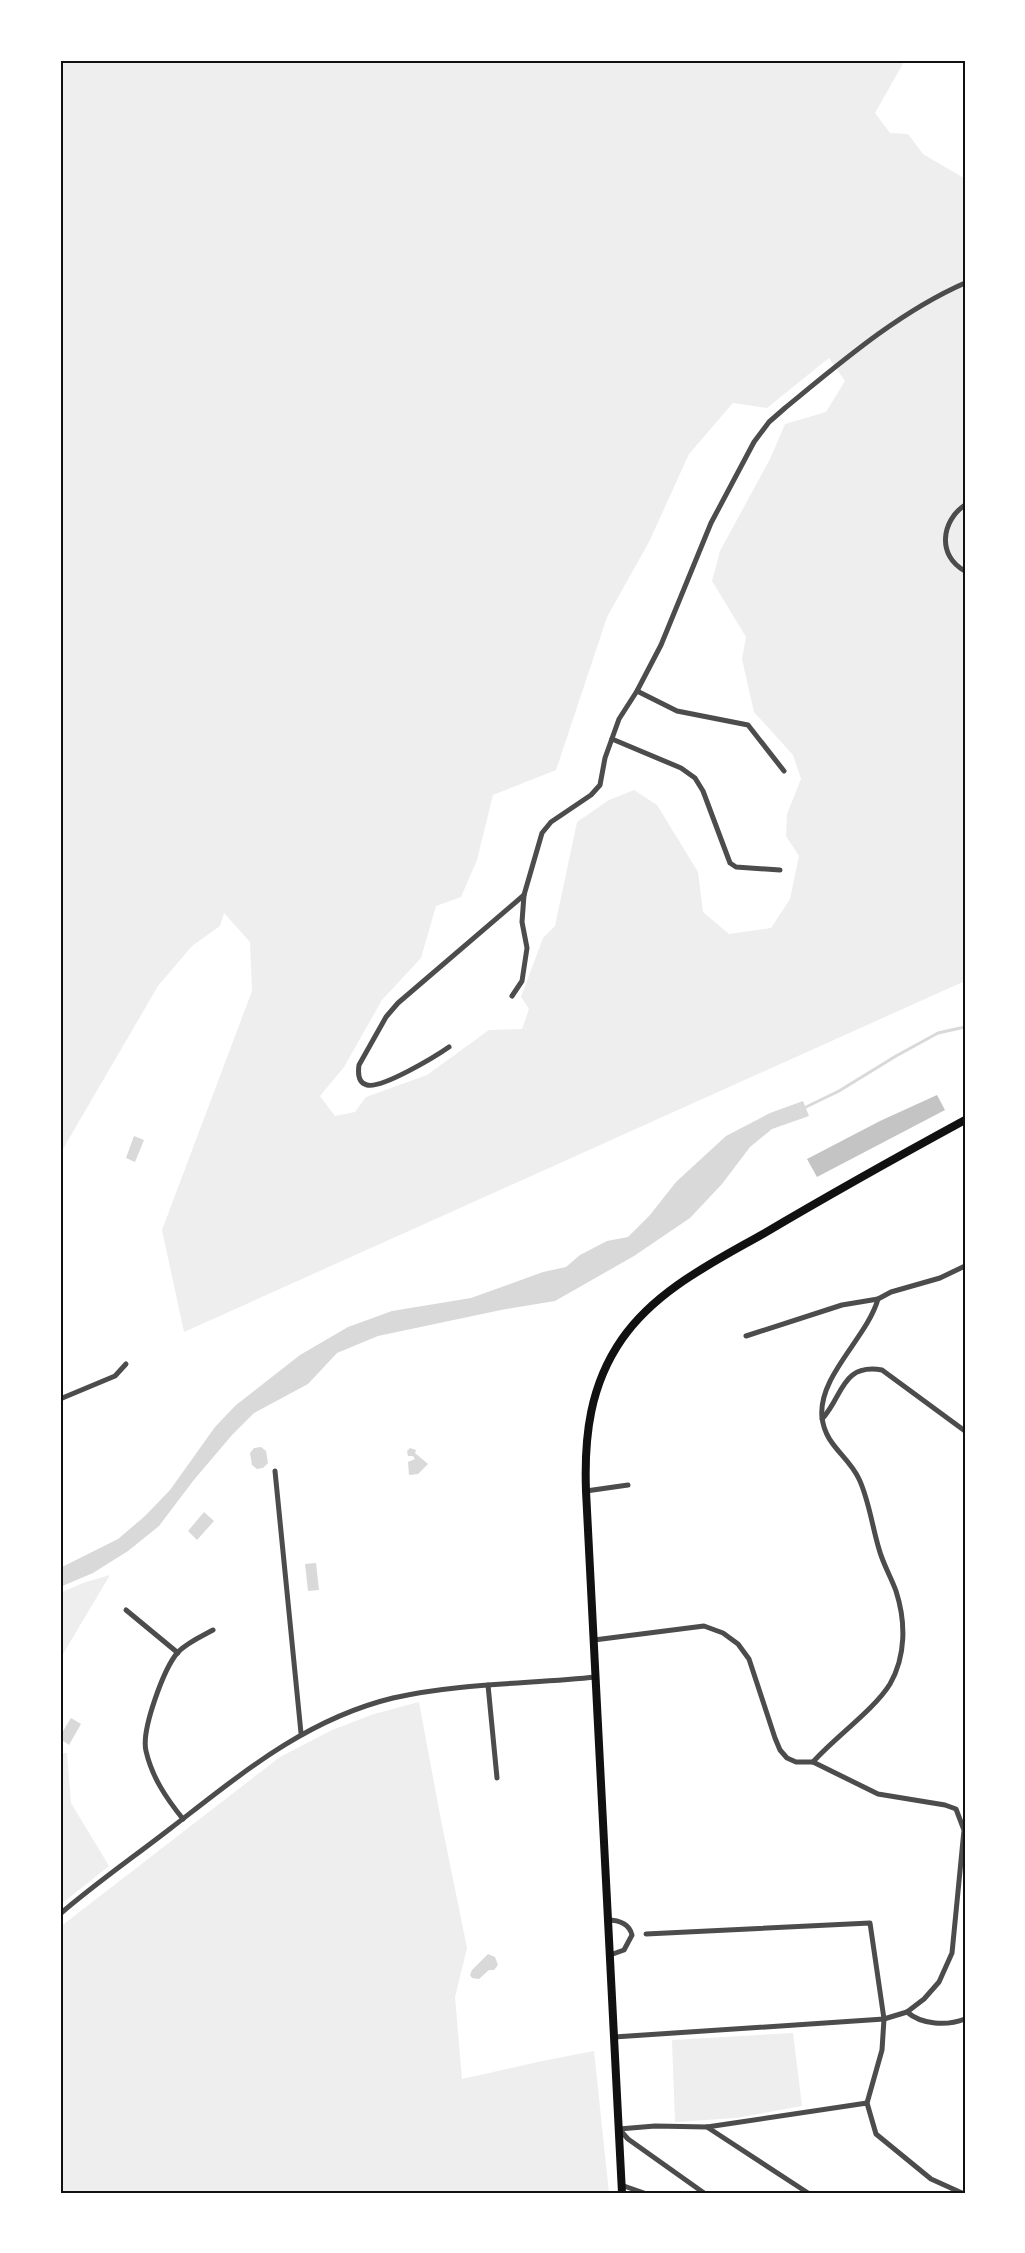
<svg xmlns="http://www.w3.org/2000/svg" width="1025" height="2253" font-family="'Roboto Condensed',sans-serif">
	<style>
		.green { fill: #eee; fill-rule: evenodd }
		.water { fill: #d9d9d9 }
		.lines { fill: none; stroke-linecap: round; stroke-linejoin: round }
		.stream { stroke: #d9d9d9; stroke-width: 3 }
		.building { fill: #c4c4c4 }
		.minor { stroke: #4c4c4c; stroke-width: 5 }
		.primary { stroke: #111; stroke-width: 8 }
		.neatline { fill: none; stroke: #111; stroke-width: 2 }
	</style>
	<rect width="100%" height="100%" fill="#fff"/>
	<g class="green">
		<path d="M60 60H905L875 113 890 133 908 134 923 154 962 177 965 176V981L184 1332 162 1230 252 991 250 942 224 913 220 926 192 946 158 986 60 1154ZM829 358 845 381 826 412 785 424 770 459 720 551 712 581 746 637 742 659 754 712 793 755 801 779 787 814 786 836 799 856 790 899 771 928 729 934 703 912 698 872 657 805 634 790 609 800 577 822 555 926 543 938 521 997 529 1009 522 1029 489 1030 427 1075 366 1097 355 1112 335 1116 320 1096 344 1067 382 1000 421 958 436 906 461 897 477 860 493 795 556 770 607 617 649 542 689 454 733 403 767 408Z"/>
		<path d="M110 1575 60 1659V1593L83 1583Z"/>
		<path d="M419 1702 440 1815 467 1948 455 1997 462 2079 542 2061 594 2051 609 2193H60V1927L280 1757 332 1730 374 1714Z"/>
		<path d="M60 1753H67L71 1803 109 1866 60 1905Z"/>
		<path d="M793 2033 802 2106 736 2118 675 2122 672 2040Z"/>
	</g>
	<g class="water">
		<path d="M803 1101 809 1116 772 1129 750 1147 722 1184 690 1218 634 1256 555 1301 501 1310 378 1336 337 1353 308 1384 254 1413 232 1435 193 1481 159 1526 128 1551 93 1573 60 1587V1568L118 1539 145 1516 170 1490 215 1427 236 1405 300 1355 348 1327 392 1311 471 1298 543 1272 566 1267 580 1255 607 1241 628 1237 650 1215 676 1182 726 1136 770 1113Z"/>
		<path d="M134 1136 144 1140 135 1162 126 1158Z"/>
		<path d="M261 1447 266 1451 268 1463 263 1468 257 1469 252 1465 250 1453 254 1448Z"/>
		<path d="M410 1448 416 1450 415 1453 428 1464 418 1474 409 1475 408 1462 415 1459 413 1456H408L407 1451Z"/>
		<path d="M204 1512 214 1521 197 1540 188 1531Z"/>
		<path d="M316 1563 319 1590 308 1591 305 1564Z"/>
		<path d="M71 1718 81 1724 69 1745 60 1739V1736Z"/>
		<path d="M488 1954 495 1957 498 1965 494 1970H489L479 1979 472 1978 470 1975 472 1970Z"/>
	</g>
	<g class="lines">
		<path class="stream" d="M806 1107 839 1091 896 1056 938 1033 965 1027"/>
	</g>
	<path class="building" d="M937 1095 945 1110 817 1177 807 1159 880 1121Z"/>
	<g class="lines">
		<g class="minor">
			<path d="M965 505C941 521 937 556 965 571"/>
			<path d="M637 691 677 711 748 725 784 771"/>
			<path d="M612 739 681 768 695 778 703 791 730 863 736 867 780 870"/>
			<path d="M512 996 522 981 527 948 522 922 524 895 542 833 551 822 591 795 600 785 605 758 619 719 637 691 661 645 711 523 754 442 769 422 785 408C841 362 899 312 965 283"/>
			<path d="M449 1047C436 1056 382 1089 367 1085 358 1083 358 1072 359 1065L386 1017 398 1003 524 895"/>
			<path d="M746 1336 842 1305 878 1299"/>
			<path d="M60 1399 115 1376 126 1364"/>
			<path d="M822 1419C843 1397 841 1363 882 1370L965 1431"/>
			<path d="M275 1471 301 1733"/>
			<path d="M586 1491 628 1485"/>
			<path d="M126 1610 178 1653"/>
			<path d="M594 1640 704 1626 723 1633 738 1644 749 1659 775 1738 780 1750 787 1758 796 1762H813L878 1794 945 1805 956 1809 964 1830 952 1953 939 1982 924 1999 907 2012 884 2019 614 2037"/>
			<path d="M488 1685 497 1778"/>
			<path d="M813 1762C834 1738 874 1710 890 1684 906 1656 906 1622 896 1591 891 1577 883 1564 879 1549 872 1526 869 1500 859 1479 848 1455 825 1446 822 1417 818 1376 867 1338 878 1299L891 1292 940 1278 965 1266"/>
			<path d="M183 1819C166 1798 152 1777 146 1751 141 1730 164 1668 178 1652 188 1642 202 1636 213 1630"/>
			<path d="M60 1914C96 1883 135 1856 171 1828 241 1774 306 1719 393 1698 459 1683 529 1684 596 1677"/>
			<path d="M607 1920C619 1920 629 1923 632 1935L624 1950 610 1955"/>
			<path d="M646 1934 870 1923 884 2019 882 2050 867 2103"/>
			<path d="M907 2012C922 2025 947 2026 965 2019"/>
			<path d="M707 2127 808 2193"/>
			<path d="M619 2129 655 2126 707 2127 867 2103 876 2134 931 2179 962 2193"/>
			<path d="M620 2130 628 2139 704 2193"/>
			<path d="M621 2185 644 2193"/>
		</g>
		<path class="primary" d="M622 2193 586 1491C584 1436 590 1385 622 1339 656 1290 712 1263 763 1234 829 1195 897 1157 965 1120"/>
	</g>
	<rect width="1025" height="2253" fill="none" stroke="#ffffff" stroke-width="123"/>
	<rect x="62" y="62" width="902" height="2130" class="neatline"/>
</svg>
